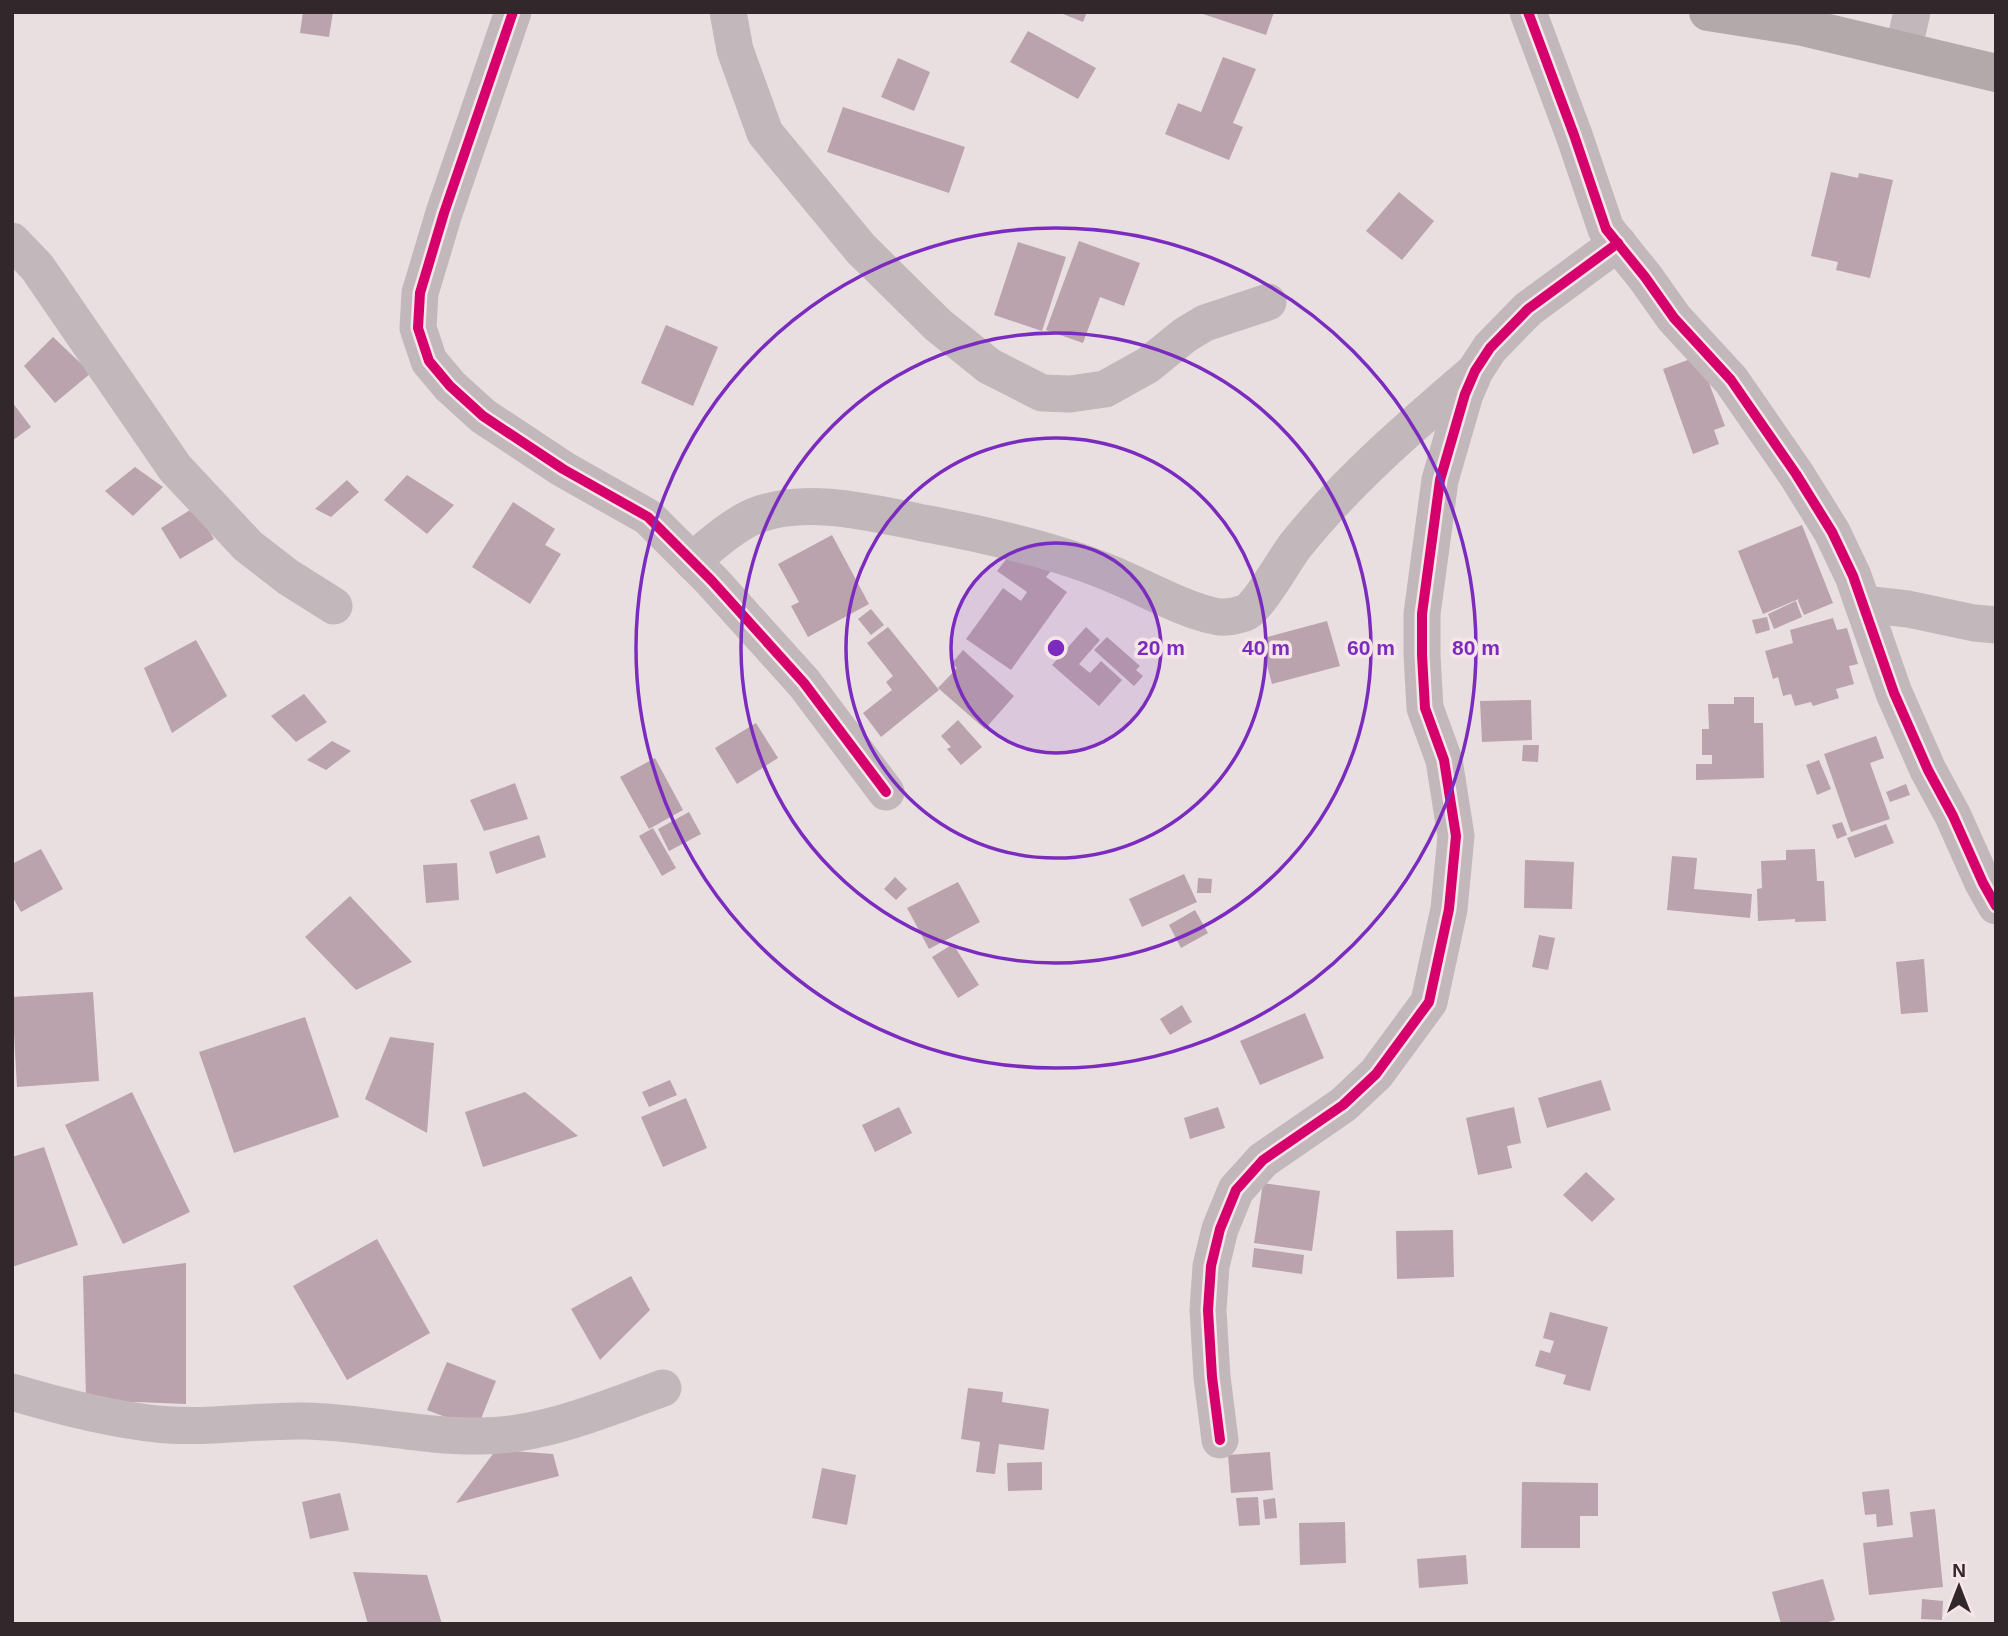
<svg xmlns="http://www.w3.org/2000/svg" width="2008" height="1636" font-family="Helvetica,sans-serif">
	<style>
		.building { fill: #baa3ac }
		.lines { fill: none; stroke-linecap: round; stroke-linejoin: round }
		.minor { stroke: #c2b8bb; stroke-width: 37 }
		.secondary { stroke: #b3a9ab; stroke-width: 38 }
		.cycleway-casing { stroke: #f6e6e8; stroke-width: 15 }
		.cycleway { stroke: #d6006c; stroke-width: 10 }
		.ring { fill: none; stroke: #7b2cbf; stroke-width: 3.5 }
		.centre { fill: #7b2cbf; stroke: #f6e6e8; stroke-width: 3.5 }
		.ring-label { font-size: 21px; text-anchor: middle; font-weight: bold; fill: #7b2cbf; stroke: #f6e6e8; stroke-width: 7; stroke-linejoin: round; paint-order: stroke }
	</style>
	<rect width="100%" height="100%" fill="#e9dfe1"/>
	<g class="building">
		<path d="M303 12H333L329 37 300 33Z"/>
		<path d="M1058 12H1087L1083 22Z"/>
		<path d="M1197 12H1274L1266 35Z"/>
		<path d="M1028 31 1096 68 1078 99 1010 62Z"/>
		<path d="M1223 57 1256 69 1233 123 1243 127 1229 160 1165 134 1178 103 1201 112Z"/>
		<path d="M898 58 930 72 914 111 881 97Z"/>
		<path d="M843 107 965 147 949 193 827 152Z"/>
		<path d="M1831 172 1858 178 1859 173 1893 180 1870 278 1836 270 1838 262 1811 256Z"/>
		<path d="M1399 192 1434 221 1402 260 1366 231Z"/>
		<path d="M1079 241 1140 263 1124 306 1100 297 1083 343 1046 330Z"/>
		<path d="M1018 242 1066 257 1042 331 994 315Z"/>
		<path d="M666 325 718 347 693 406 641 383Z"/>
		<path d="M53 337 91 373 55 403 24 366Z"/>
		<path d="M1699 356 1725 426 1714 430 1719 444 1693 454 1663 369Z"/>
		<path d="M12 402 31 427 12 441Z"/>
		<path d="M135 467 163 487 133 516 105 491Z"/>
		<path d="M407 475 454 505 427 534 384 500Z"/>
		<path d="M347 480 359 492 331 517 315 509Z"/>
		<path d="M513 502 555 529 545 545 561 554 530 604 472 567Z"/>
		<path d="M195 507 214 539 180 559 161 528Z"/>
		<path d="M1802 525 1833 603 1804 615 1798 601 1799 599 1763 614 1738 551Z"/>
		<path d="M832 535 869 604 808 637 791 606 799 602 778 564Z"/>
		<path d="M1011 553 1051 571 1046 577 1067 592 1011 670 966 639 1003 588 1021 601 1027 592 997 571Z"/>
		<path d="M1796 601 1802 617 1774 629 1768 614Z"/>
		<path d="M871 609 884 625 871 635 858 619Z"/>
		<path d="M1767 617 1770 630 1756 634 1752 620Z"/>
		<path d="M1833 618 1837 630 1847 628 1858 664 1849 666 1854 684 1836 689 1839 698 1813 706 1811 702 1795 706 1791 694 1783 696 1778 677 1773 679 1765 651 1793 643 1790 630Z"/>
		<path d="M1327 621 1340 666 1272 684 1260 639Z"/>
		<path d="M888 627 939 690 881 737 863 713 892 690 886 682 893 676 867 643Z"/>
		<path d="M1086 627 1100 640 1079 664 1090 673 1101 661 1122 680 1099 706 1052 665Z"/>
		<path d="M1107 637 1140 666 1136 670 1143 676 1134 686 1094 650Z"/>
		<path d="M196 640 227 696 172 733 144 668Z"/>
		<path d="M963 650 1014 696 985 729 938 688 957 668 952 663Z"/>
		<path d="M304 694 327 722 296 742 271 716Z"/>
		<path d="M1734 697H1754V723H1763L1764 778 1696 780V764H1712V755H1702V729H1709L1708 704H1734Z"/>
		<path d="M1531 700 1532 740 1482 742 1480 701Z"/>
		<path d="M958 720 982 747 961 765 947 749 951 747 941 736Z"/>
		<path d="M756 723 778 758 737 784 715 748Z"/>
		<path d="M1876 736 1884 758 1870 763 1890 819 1851 832 1824 754Z"/>
		<path d="M332 741 351 751 326 770 307 760Z"/>
		<path d="M1523 745H1539L1538 762 1522 761Z"/>
		<path d="M655 758 683 810 649 829 620 777Z"/>
		<path d="M1819 760 1831 789 1817 795 1806 765Z"/>
		<path d="M515 783 528 819 484 831 470 800Z"/>
		<path d="M1906 784 1910 795 1890 802 1886 792Z"/>
		<path d="M689 812 701 834 669 851 658 829Z"/>
		<path d="M1842 822 1847 835 1837 839 1832 825Z"/>
		<path d="M1886 824 1894 843 1855 858 1847 838Z"/>
		<path d="M653 828 676 868 662 876 639 836Z"/>
		<path d="M539 835 546 857 496 874 489 852Z"/>
		<path d="M41 849 63 889 21 912 12 896V864Z"/>
		<path d="M1815 849 1817 881H1824L1826 921 1795 922V919L1758 921 1757 889 1762 888 1761 861 1786 860V850Z"/>
		<path d="M1672 856 1697 858 1694 889 1752 894 1750 918 1667 910Z"/>
		<path d="M1525 860 1574 862 1572 909 1524 908Z"/>
		<path d="M457 863 459 900 426 903 423 865Z"/>
		<path d="M1184 874 1197 902 1142 927 1129 899Z"/>
		<path d="M895 877 907 889 896 900 884 889Z"/>
		<path d="M1198 878 1212 879 1211 893H1197Z"/>
		<path d="M958 882 980 922 929 949 907 908Z"/>
		<path d="M350 896 412 962 356 990 305 937Z"/>
		<path d="M1195 910 1208 933 1181 948 1169 925Z"/>
		<path d="M1539 935 1555 938 1548 970 1532 967Z"/>
		<path d="M953 944 979 985 958 998 932 957Z"/>
		<path d="M1924 959 1928 1012 1901 1014 1896 962Z"/>
		<path d="M93 992 99 1081 17 1087 12 997Z"/>
		<path d="M1182 1005 1192 1022 1170 1035 1160 1019Z"/>
		<path d="M1305 1013 1324 1058 1260 1085 1240 1041Z"/>
		<path d="M305 1017 339 1117 234 1153 199 1052Z"/>
		<path d="M390 1037 434 1043 427 1133 365 1099Z"/>
		<path d="M670 1080 677 1095 649 1107 642 1092Z"/>
		<path d="M1601 1080 1611 1110 1547 1128 1538 1098Z"/>
		<path d="M132 1092 190 1212 123 1244 65 1125Z"/>
		<path d="M525 1092 578 1136 483 1167 465 1112Z"/>
		<path d="M686 1098 707 1148 663 1167 641 1117Z"/>
		<path d="M899 1107 912 1133 875 1152 862 1125Z"/>
		<path d="M1218 1107 1225 1128 1190 1139 1184 1118Z"/>
		<path d="M1514 1107 1521 1143 1507 1146 1512 1168 1478 1175 1466 1118Z"/>
		<path d="M44 1147 78 1245 12 1267V1157Z"/>
		<path d="M1586 1172 1615 1199 1592 1222 1563 1195Z"/>
		<path d="M1263 1183 1320 1191 1312 1251 1254 1243Z"/>
		<path d="M1453 1230 1454 1277 1397 1279 1396 1231Z"/>
		<path d="M377 1239 430 1333 347 1380 293 1286Z"/>
		<path d="M1254 1248 1304 1255 1302 1274 1252 1267Z"/>
		<path d="M186 1263V1404L136 1402 116 1405 86 1400 83 1276Z"/>
		<path d="M631 1276 650 1310 600 1360 571 1309Z"/>
		<path d="M1550 1312 1608 1327 1590 1391 1563 1384 1566 1375 1535 1366 1540 1350 1550 1353 1554 1341 1543 1338Z"/>
		<path d="M447 1362 496 1381 477 1429 427 1410Z"/>
		<path d="M968 1388 1003 1392 1002 1402 1049 1409 1044 1450 999 1444 995 1474 976 1472 980 1442 961 1439Z"/>
		<path d="M496 1450 553 1454 559 1476 456 1503Z"/>
		<path d="M1270 1452 1273 1490 1231 1493 1228 1455Z"/>
		<path d="M1042 1462V1490L1008 1491 1007 1463Z"/>
		<path d="M822 1468 856 1475 847 1525 812 1518Z"/>
		<path d="M1522 1482 1598 1483V1516H1580V1548H1521Z"/>
		<path d="M1889 1489 1893 1525 1877 1527 1876 1514 1865 1515 1862 1492Z"/>
		<path d="M340 1493 349 1530 310 1539 302 1502Z"/>
		<path d="M1258 1497 1260 1525 1239 1526 1236 1498Z"/>
		<path d="M1275 1498 1277 1518 1265 1519 1263 1500Z"/>
		<path d="M1935 1509 1943 1587 1869 1595 1863 1543 1913 1537 1910 1512Z"/>
		<path d="M1345 1522 1346 1563 1300 1565 1299 1523Z"/>
		<path d="M1466 1555 1468 1584 1419 1588 1417 1559Z"/>
		<path d="M353 1572 427 1575 442 1624H368Z"/>
		<path d="M1823 1579 1835 1620 1822 1624H1781L1772 1592Z"/>
		<path d="M1922 1599 1943 1601 1942 1620 1921 1619Z"/>
	</g>
	<g class="lines">
		<g class="minor">
			<path d="M513 12 444 213 420 293 418 328 429 361 450 386 483 416 563 469 648 517 712 581 804 683 886 792"/>
			<path d="M728 12 735 50 765 133 861 249 938 325 989 366 1042 393 1070 394 1105 389 1148 365 1185 335 1205 323 1268 302"/>
			<path d="M1528 12 1574 135 1606 229 1645 277 1674 318 1731 380 1796 474 1832 532 1853 576 1894 693 1928 770 1953 816 1983 883 1996 906"/>
			<path d="M1903 51 1912 12"/>
			<path d="M12 241 37 267 175 468 248 546 288 577 334 606"/>
			<path d="M692 561C711 545 734 524 757 515 807 496 872 513 923 523 983 534 1051 549 1107 572 1140 585 1181 609 1214 616 1225 619 1235 616 1245 613 1257 609 1285 559 1295 546 1347 481 1411 426 1473 373"/>
			<path d="M1863 604 1908 609 1974 623 1996 625"/>
			<path d="M12 1392C59 1406 108 1419 157 1424 206 1429 256 1420 305 1421 364 1422 421 1437 480 1436 543 1436 605 1409 663 1388"/>
			<path d="M1220 1440 1212 1377 1208 1310 1211 1266 1220 1229 1236 1190 1263 1160 1343 1105 1376 1074 1429 1002 1449 909 1456 836 1444 760 1425 708 1422 655V614L1440 480 1465 394 1475 371 1490 348 1528 309 1618 243"/>
		</g>
		<path class="secondary" d="M1708 12 1803 27 1996 73"/>
		<g class="cycleway-casing">
			<g id="cycleway">
				<path d="M513 12 444 213 420 293 418 328 429 361 450 386 483 416 563 469 648 517 712 581 804 683 886 792"/>
				<path d="M1528 12 1574 135 1606 229 1645 277 1674 318 1731 380 1796 474 1832 532 1853 576 1894 693 1928 770 1953 816 1983 883 1996 906"/>
				<path d="M1220 1440 1212 1377 1208 1310 1211 1266 1220 1229 1236 1190 1263 1160 1343 1105 1376 1074 1429 1002 1449 909 1456 836 1444 760 1425 708 1422 655V614L1440 480 1465 394 1475 371 1490 348 1528 309 1618 243"/>
			</g>
		</g>
		<use href="#cycleway" class="cycleway"/>
	</g>
	<circle cx="1056" cy="648" r="105" fill="#7b2cbf" fill-opacity=".12"/>
	<g class="ring">
		<circle cx="1056" cy="648" r="105"/>
		<circle cx="1056" cy="648" r="210"/>
		<circle cx="1056" cy="648" r="315"/>
		<circle cx="1056" cy="648" r="420"/>
	</g>
	<circle cx="1056" cy="648" r="10" class="centre"/>
	<g class="ring-label">
		<text x="1161" y="655">20 m</text>
		<text x="1266" y="655">40 m</text>
		<text x="1371" y="655">60 m</text>
		<text x="1476" y="655">80 m</text>
	</g>
	<rect width="2008" height="1636" fill="none" stroke="#32272b" stroke-width="28"/>
	<g transform="translate(1959 1587)" stroke="#f6e6e8" stroke-width="5" paint-order="stroke">
	<path d="M0-5L12 26L0 18L-12 26Z" fill="#32272b"/>
	<text y="-10" font-size="19" font-weight="bold" text-anchor="middle" fill="#32272b">N</text>
	</g>
</svg>
